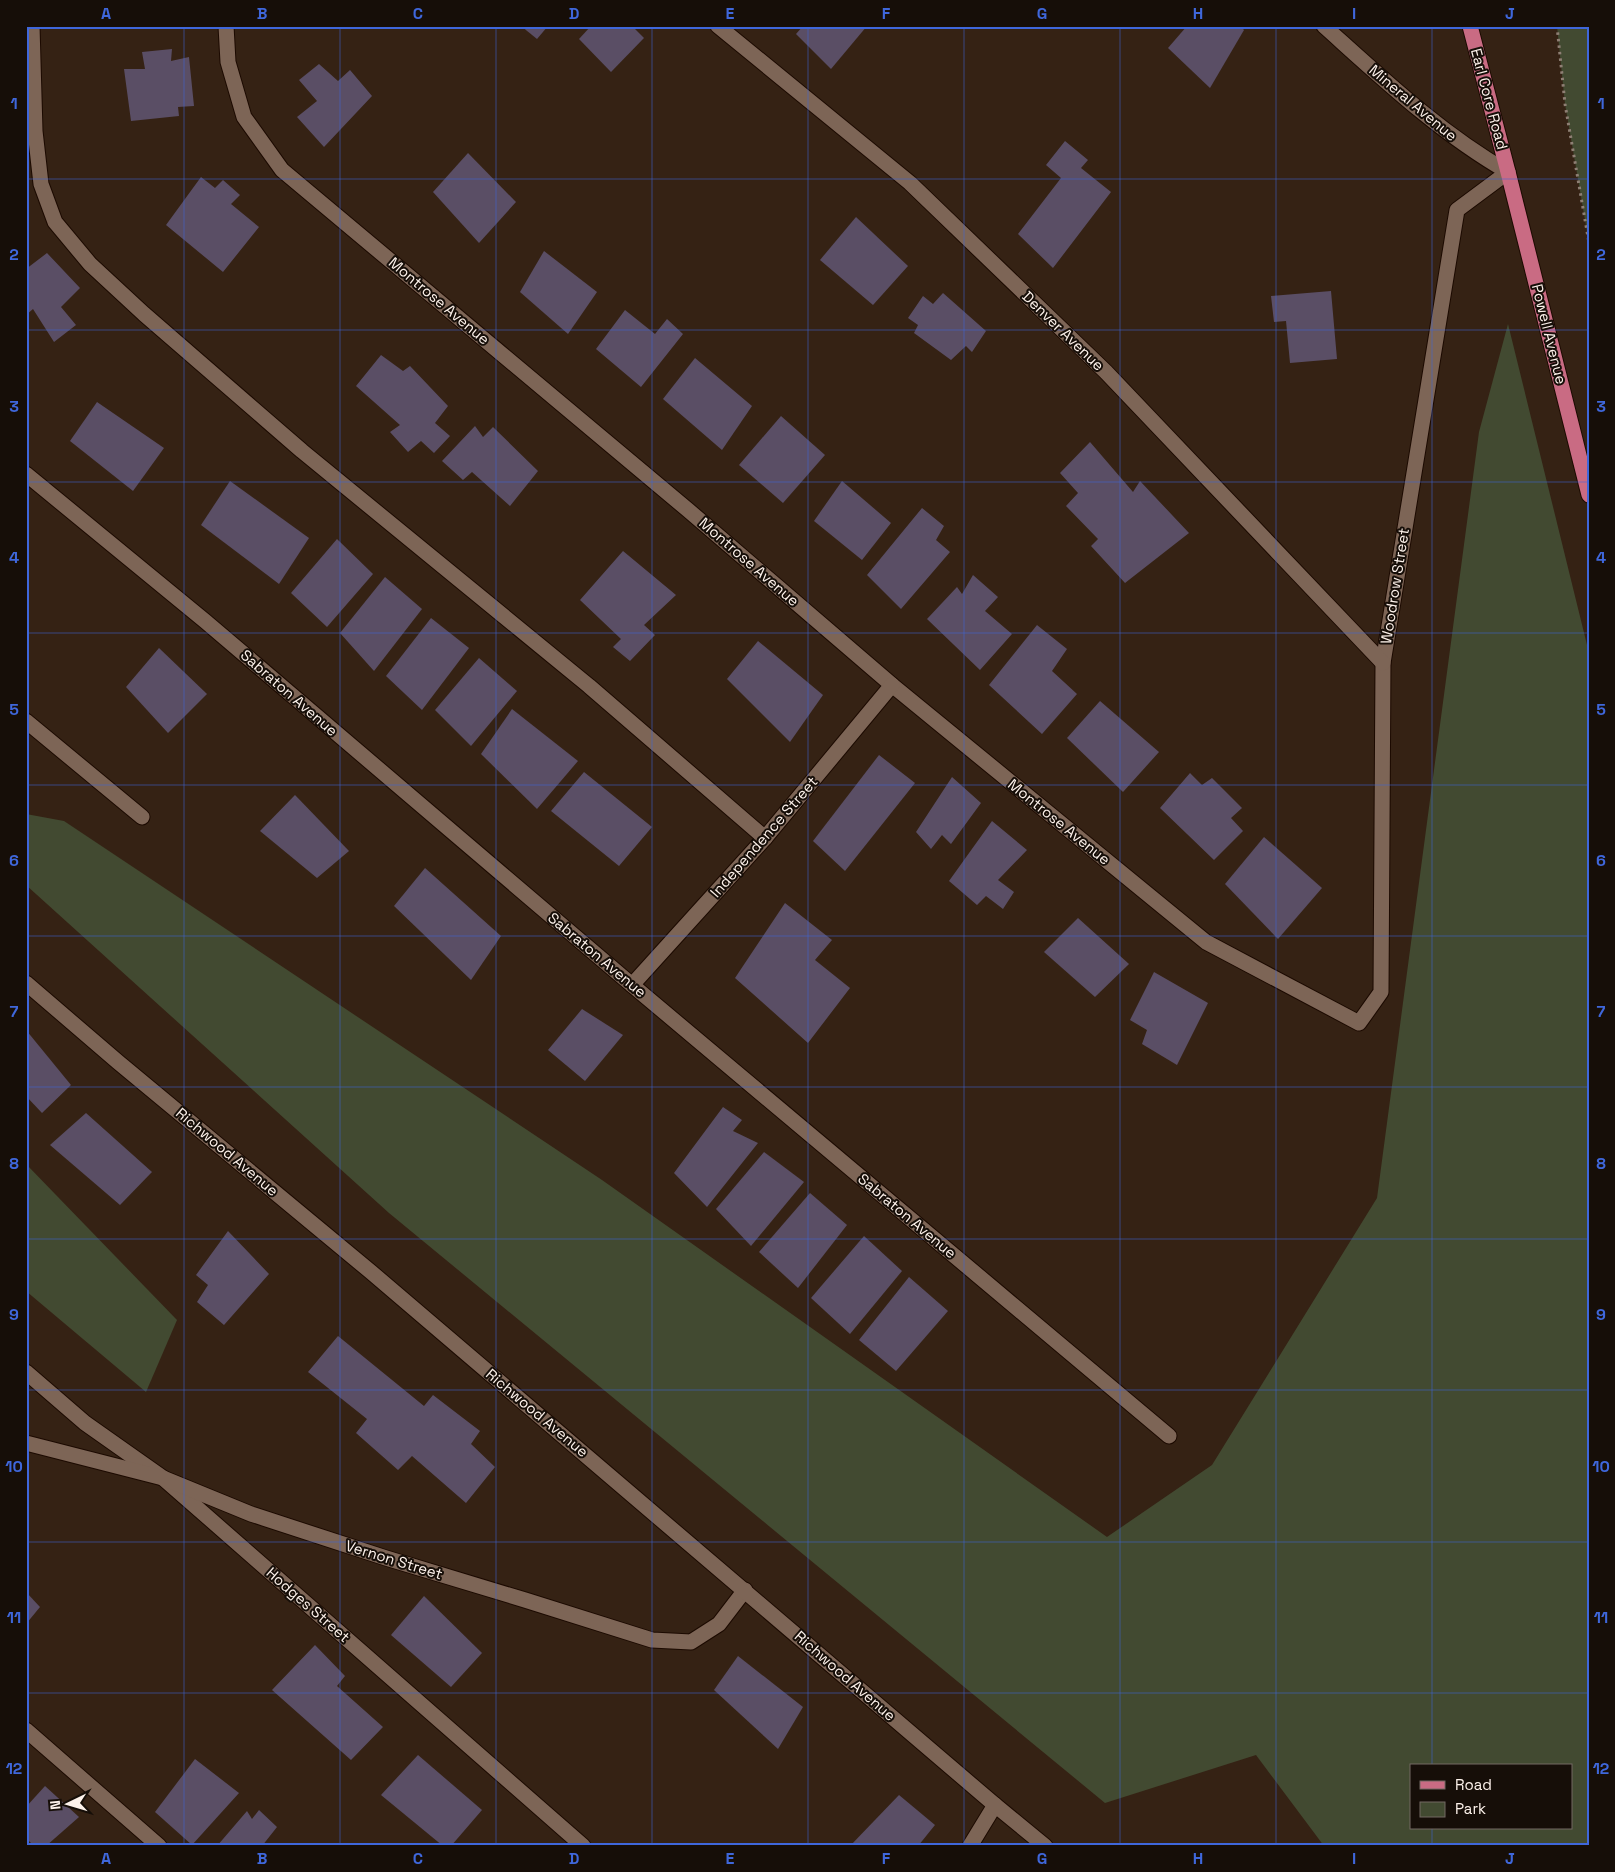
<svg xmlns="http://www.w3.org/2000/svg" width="1615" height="1872" font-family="'Space Grotesk',sans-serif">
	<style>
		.green { fill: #424a31; fill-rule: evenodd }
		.building { fill: #5a4e65 }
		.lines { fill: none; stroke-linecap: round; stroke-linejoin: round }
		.service-casing { stroke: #1c0a01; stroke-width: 17 }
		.minor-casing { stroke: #1c0a01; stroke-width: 17 }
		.tertiary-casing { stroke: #1c0a01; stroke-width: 17 }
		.primary-casing { stroke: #1c0a01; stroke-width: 17 }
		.path { stroke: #8e7f74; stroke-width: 3; stroke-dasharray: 2.5 4; stroke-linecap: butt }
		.service { stroke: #7d6556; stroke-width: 15 }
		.minor { stroke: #7d6556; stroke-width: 15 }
		.tertiary { stroke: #7d6556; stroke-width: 15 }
		.primary { stroke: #c96b83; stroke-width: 15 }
		.grid { fill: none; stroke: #3f67db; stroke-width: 1; stroke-opacity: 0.55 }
		.labels { text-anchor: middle; stroke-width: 4; stroke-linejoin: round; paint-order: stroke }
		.street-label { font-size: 15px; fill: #fdf2eb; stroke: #160e08 }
		.neatline { fill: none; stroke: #3f67db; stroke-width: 2 }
		.grid-label { font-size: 16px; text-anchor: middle; font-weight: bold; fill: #3f67db }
	</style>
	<rect width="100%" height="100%" fill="#352214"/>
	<g class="green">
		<path d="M1557 26H1589V243L1565 104Z"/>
		<path d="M1508 324 1589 653V1846H1324L1256 1755 1105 1803 389 1213 26 885V814L64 821 602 1180 1107 1537 1212 1465 1377 1198 1479 432ZM1411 1766H1571V1828H1411Z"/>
		<path d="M26 1164 177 1320 146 1392 26 1291Z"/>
	</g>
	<g class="building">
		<path d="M521 26H548L537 39Z"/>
		<path d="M591 26H632L644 38 611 72 579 39Z"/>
		<path d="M803 26H867L831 69 796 34Z"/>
		<path d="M1187 26H1240L1244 30 1210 88 1168 48Z"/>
		<path d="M172 49 171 61 189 57 194 106 178 107 179 116 131 121 124 69H145L142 52Z"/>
		<path d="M319 64 338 81 350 70 372 96 324 147 297 117 317 101 299 80Z"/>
		<path d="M1065 141 1088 160 1081 168 1111 192 1053 268 1018 234 1061 178 1046 165Z"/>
		<path d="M468 153 516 202 479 243 433 192Z"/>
		<path d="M201 177 215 188 223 180 240 195 231 204 259 227 223 272 166 225Z"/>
		<path d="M856 217 908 266 873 305 820 260Z"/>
		<path d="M544 251 597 292 568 334 520 292Z"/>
		<path d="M47 253 80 288 61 307 76 325 54 342 33 309 26 315V269Z"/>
		<path d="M1331 291 1337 359 1290 363 1286 321 1274 322 1271 296Z"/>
		<path d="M943 293 986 331 972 352 966 346 951 360 914 333 918 325 908 318 923 296 933 304Z"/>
		<path d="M625 310 655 334 667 319 683 334 641 387 596 349Z"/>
		<path d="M381 355 403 371 410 366 448 406 435 423 450 436 434 453 421 441 408 452 390 432 400 425 356 386Z"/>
		<path d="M695 358 752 406 722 450 663 399Z"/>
		<path d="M97 402 164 448 133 491 70 441Z"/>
		<path d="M781 416 825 455 783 503 739 465Z"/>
		<path d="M475 426 483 437 493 427 538 471 510 506 472 472 463 480 442 461Z"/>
		<path d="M1090 442 1133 492 1140 481 1189 533 1125 583 1091 546 1098 539 1066 506 1078 493 1060 473Z"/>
		<path d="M230 481 309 538 279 584 201 525Z"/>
		<path d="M842 481 891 523 862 560 814 521Z"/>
		<path d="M922 508 944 526 936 540 950 552 901 609 867 575Z"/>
		<path d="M337 539 373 574 327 627 291 593Z"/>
		<path d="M623 551 676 595 644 625 655 635 630 661 613 647 621 639 580 600Z"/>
		<path d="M973 575 998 597 985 611 1012 634 980 670 927 619 957 587 962 594Z"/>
		<path d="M385 577 422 609 374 671 340 633Z"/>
		<path d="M431 618 469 648 422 710 386 676Z"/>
		<path d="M1037 625 1067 649 1052 671 1077 694 1042 734 989 685Z"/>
		<path d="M758 641 823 695 790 742 727 679Z"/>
		<path d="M159 648 207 694 168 733 126 687Z"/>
		<path d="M479 658 517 691 471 746 435 710Z"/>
		<path d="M1100 701 1159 752 1123 792 1067 738Z"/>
		<path d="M512 709 578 761 537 809 481 754Z"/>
		<path d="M879 755 915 783 845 871 813 841Z"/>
		<path d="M584 772 652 827 619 866 551 811Z"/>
		<path d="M1190 773 1202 785 1212 778 1242 808 1231 818 1243 831 1214 860 1160 808Z"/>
		<path d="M952 777 981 803 951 844 942 835 931 849 916 832Z"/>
		<path d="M295 795 349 851 317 878 260 831Z"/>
		<path d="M992 821 1027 850 998 880 1014 892 1003 909 986 896 977 905 949 881Z"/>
		<path d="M1264 837 1322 888 1278 939 1225 884Z"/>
		<path d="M425 868 501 936 471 980 394 906Z"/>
		<path d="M785 903 832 940 815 960 850 988 808 1043 735 978Z"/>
		<path d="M1078 918 1129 964 1095 997 1044 952Z"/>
		<path d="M1154 972 1208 1003 1177 1065 1142 1044 1147 1030 1130 1020Z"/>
		<path d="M582 1009 623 1035 585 1081 548 1050Z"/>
		<path d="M26 1030 71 1085 42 1113 26 1096Z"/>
		<path d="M723 1107 742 1120 733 1131 758 1143 707 1207 674 1173Z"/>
		<path d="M86 1113 152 1172 120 1205 50 1145Z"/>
		<path d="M764 1152 804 1182 751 1246 716 1209Z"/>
		<path d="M810 1193 847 1225 798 1288 759 1252Z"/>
		<path d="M228 1231 269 1274 224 1325 197 1302 208 1285 196 1275Z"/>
		<path d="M864 1236 902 1271 850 1334 811 1298Z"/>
		<path d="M909 1277 948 1311 896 1371 859 1340Z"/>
		<path d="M338 1336 424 1406 433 1395 480 1431 471 1444 495 1467 466 1503 412 1456 398 1470 356 1433 367 1419 308 1372Z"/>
		<path d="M26 1592 40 1607 26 1624Z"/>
		<path d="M424 1596 482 1653 451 1687 391 1635Z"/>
		<path d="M315 1645 345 1676 337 1686 383 1727 351 1760 272 1690Z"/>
		<path d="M738 1656 803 1707 778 1749 714 1690Z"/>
		<path d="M418 1755 482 1810 451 1846H443L381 1795Z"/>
		<path d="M195 1759 239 1793 192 1845 155 1812Z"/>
		<path d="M45 1786 79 1817 46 1846H34L26 1838V1807Z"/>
		<path d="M899 1795 935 1825 918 1846H850Z"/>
		<path d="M259 1810 277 1827 262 1846H217L247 1811 252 1819Z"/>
	</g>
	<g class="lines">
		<g class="service-casing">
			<g id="service">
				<path d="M32 26 35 131 41 184 55 222 90 264 144 314 302 451 589 686 765 838"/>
				<path d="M26 721 142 817"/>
			</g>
		</g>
		<g class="minor-casing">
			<g id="minor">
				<path d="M226 26 228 62 244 117 282 170 688 510 892 685 1206 942 1359 1023 1381 992 1383 663 1457 210 1508 172"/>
				<path d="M718 26 910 183 1106 372 1383 663"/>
				<path d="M26 474 205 621 632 985 1169 1436"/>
				<path d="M632 985 765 838 892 685"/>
				<path d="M26 1372 85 1423 163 1478 583 1846"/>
				<path d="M26 1443 163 1478 251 1514 386 1558 525 1600 652 1640 691 1642 719 1624 745 1590"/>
				<path d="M26 1730 159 1846"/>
				<path d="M970 1846 995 1805"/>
			</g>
		</g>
		<g class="tertiary-casing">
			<g id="tertiary">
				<path d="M1324 26C1383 79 1440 133 1508 172"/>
				<path d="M26 983 118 1062 371 1272 995 1805 1045 1846"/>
			</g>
		</g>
		<g class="primary-casing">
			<path id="primary" d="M1470 26 1508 172 1589 495"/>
		</g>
		<path class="path" d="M1557 26 1565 104 1589 243"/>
		<use href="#service" class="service"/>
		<use href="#minor" class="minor"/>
		<use href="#tertiary" class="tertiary"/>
		<use href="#primary" class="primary"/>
	</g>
	<path class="grid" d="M184 26V1846M340 26V1846M496 26V1846M652 26V1846M808 26V1846M964 26V1846M1120 26V1846M1276 26V1846M1432 26V1766M26 179H1589M26 330H1589M26 482H1589M26 633H1589M26 785H1589M26 936H1589M26 1087H1589M26 1239H1589M26 1390H1589M26 1542H1589M26 1693H1589M1432 1828V1846"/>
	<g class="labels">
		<g class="street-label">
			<text transform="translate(1489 99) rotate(75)" y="5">Earl Core Road</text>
			<text transform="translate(1413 103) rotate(40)" y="5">Mineral Avenue</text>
			<text transform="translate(439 301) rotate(40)" y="5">Montrose Avenue</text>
			<text transform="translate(1063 331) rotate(44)" y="5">Denver Avenue</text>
			<text transform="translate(1549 334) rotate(76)" y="5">Powell Avenue</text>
			<text transform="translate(749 562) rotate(41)" y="5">Montrose Avenue</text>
			<text transform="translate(1395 586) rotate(-81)" y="5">Woodrow Street</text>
			<text transform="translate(289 693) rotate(41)" y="5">Sabraton Avenue</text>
			<text transform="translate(1059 822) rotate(39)" y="5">Montrose Avenue</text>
			<text transform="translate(764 837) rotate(-49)" y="5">Independence Street</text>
			<text transform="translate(597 955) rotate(40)" y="5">Sabraton Avenue</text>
			<text transform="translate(227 1152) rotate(40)" y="5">Richwood Avenue</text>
			<text transform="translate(907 1216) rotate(40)" y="5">Sabraton Avenue</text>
			<text transform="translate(537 1413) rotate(40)" y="5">Richwood Avenue</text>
			<text transform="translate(394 1560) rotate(17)" y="5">Vernon Street</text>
			<text transform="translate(308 1605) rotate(41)" y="5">Hodges Street</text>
			<text transform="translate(845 1676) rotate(41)" y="5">Richwood Avenue</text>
		</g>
	</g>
	<rect width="1615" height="1872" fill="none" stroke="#160e08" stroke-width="55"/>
	<rect x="1410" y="1764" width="162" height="65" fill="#160e08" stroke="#726963"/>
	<rect x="1420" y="1781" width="25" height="8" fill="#c96b83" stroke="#726963"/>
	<text x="1455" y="1790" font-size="15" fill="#fdf2eb">Road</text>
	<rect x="1420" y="1802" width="25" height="15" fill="#424a31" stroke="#726963"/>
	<text x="1455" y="1814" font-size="15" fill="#fdf2eb">Park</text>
	<g transform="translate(68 1804) rotate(265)" stroke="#160e08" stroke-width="4" paint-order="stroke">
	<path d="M0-4L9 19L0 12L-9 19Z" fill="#fdf2eb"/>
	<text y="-8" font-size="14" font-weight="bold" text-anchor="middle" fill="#fdf2eb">N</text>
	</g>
	<rect x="28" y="28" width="1560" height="1816" class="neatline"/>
	<g class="grid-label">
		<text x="106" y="19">A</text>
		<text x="262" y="19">B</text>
		<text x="418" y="19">C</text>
		<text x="574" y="19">D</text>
		<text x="730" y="19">E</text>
		<text x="886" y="19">F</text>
		<text x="1042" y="19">G</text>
		<text x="1198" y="19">H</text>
		<text x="1354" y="19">I</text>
		<text x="1510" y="19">J</text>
		<text x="14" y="109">1</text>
		<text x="1601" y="109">1</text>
		<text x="14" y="260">2</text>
		<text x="1601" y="260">2</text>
		<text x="14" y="412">3</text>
		<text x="1601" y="412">3</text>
		<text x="14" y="563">4</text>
		<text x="1601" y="563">4</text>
		<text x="14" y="715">5</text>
		<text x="1601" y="715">5</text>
		<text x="14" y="866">6</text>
		<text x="1601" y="866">6</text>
		<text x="14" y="1017">7</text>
		<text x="1601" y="1017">7</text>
		<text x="14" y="1169">8</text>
		<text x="1601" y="1169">8</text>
		<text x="14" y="1320">9</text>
		<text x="1601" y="1320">9</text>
		<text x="14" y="1472">10</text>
		<text x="1601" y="1472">10</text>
		<text x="14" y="1623">11</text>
		<text x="1601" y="1623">11</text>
		<text x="14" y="1774">12</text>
		<text x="1601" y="1774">12</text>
		<text x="106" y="1864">A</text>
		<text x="262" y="1864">B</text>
		<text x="418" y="1864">C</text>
		<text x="574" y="1864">D</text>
		<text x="730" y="1864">E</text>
		<text x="886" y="1864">F</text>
		<text x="1042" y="1864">G</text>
		<text x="1198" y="1864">H</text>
		<text x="1354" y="1864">I</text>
		<text x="1510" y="1864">J</text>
	</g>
</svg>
